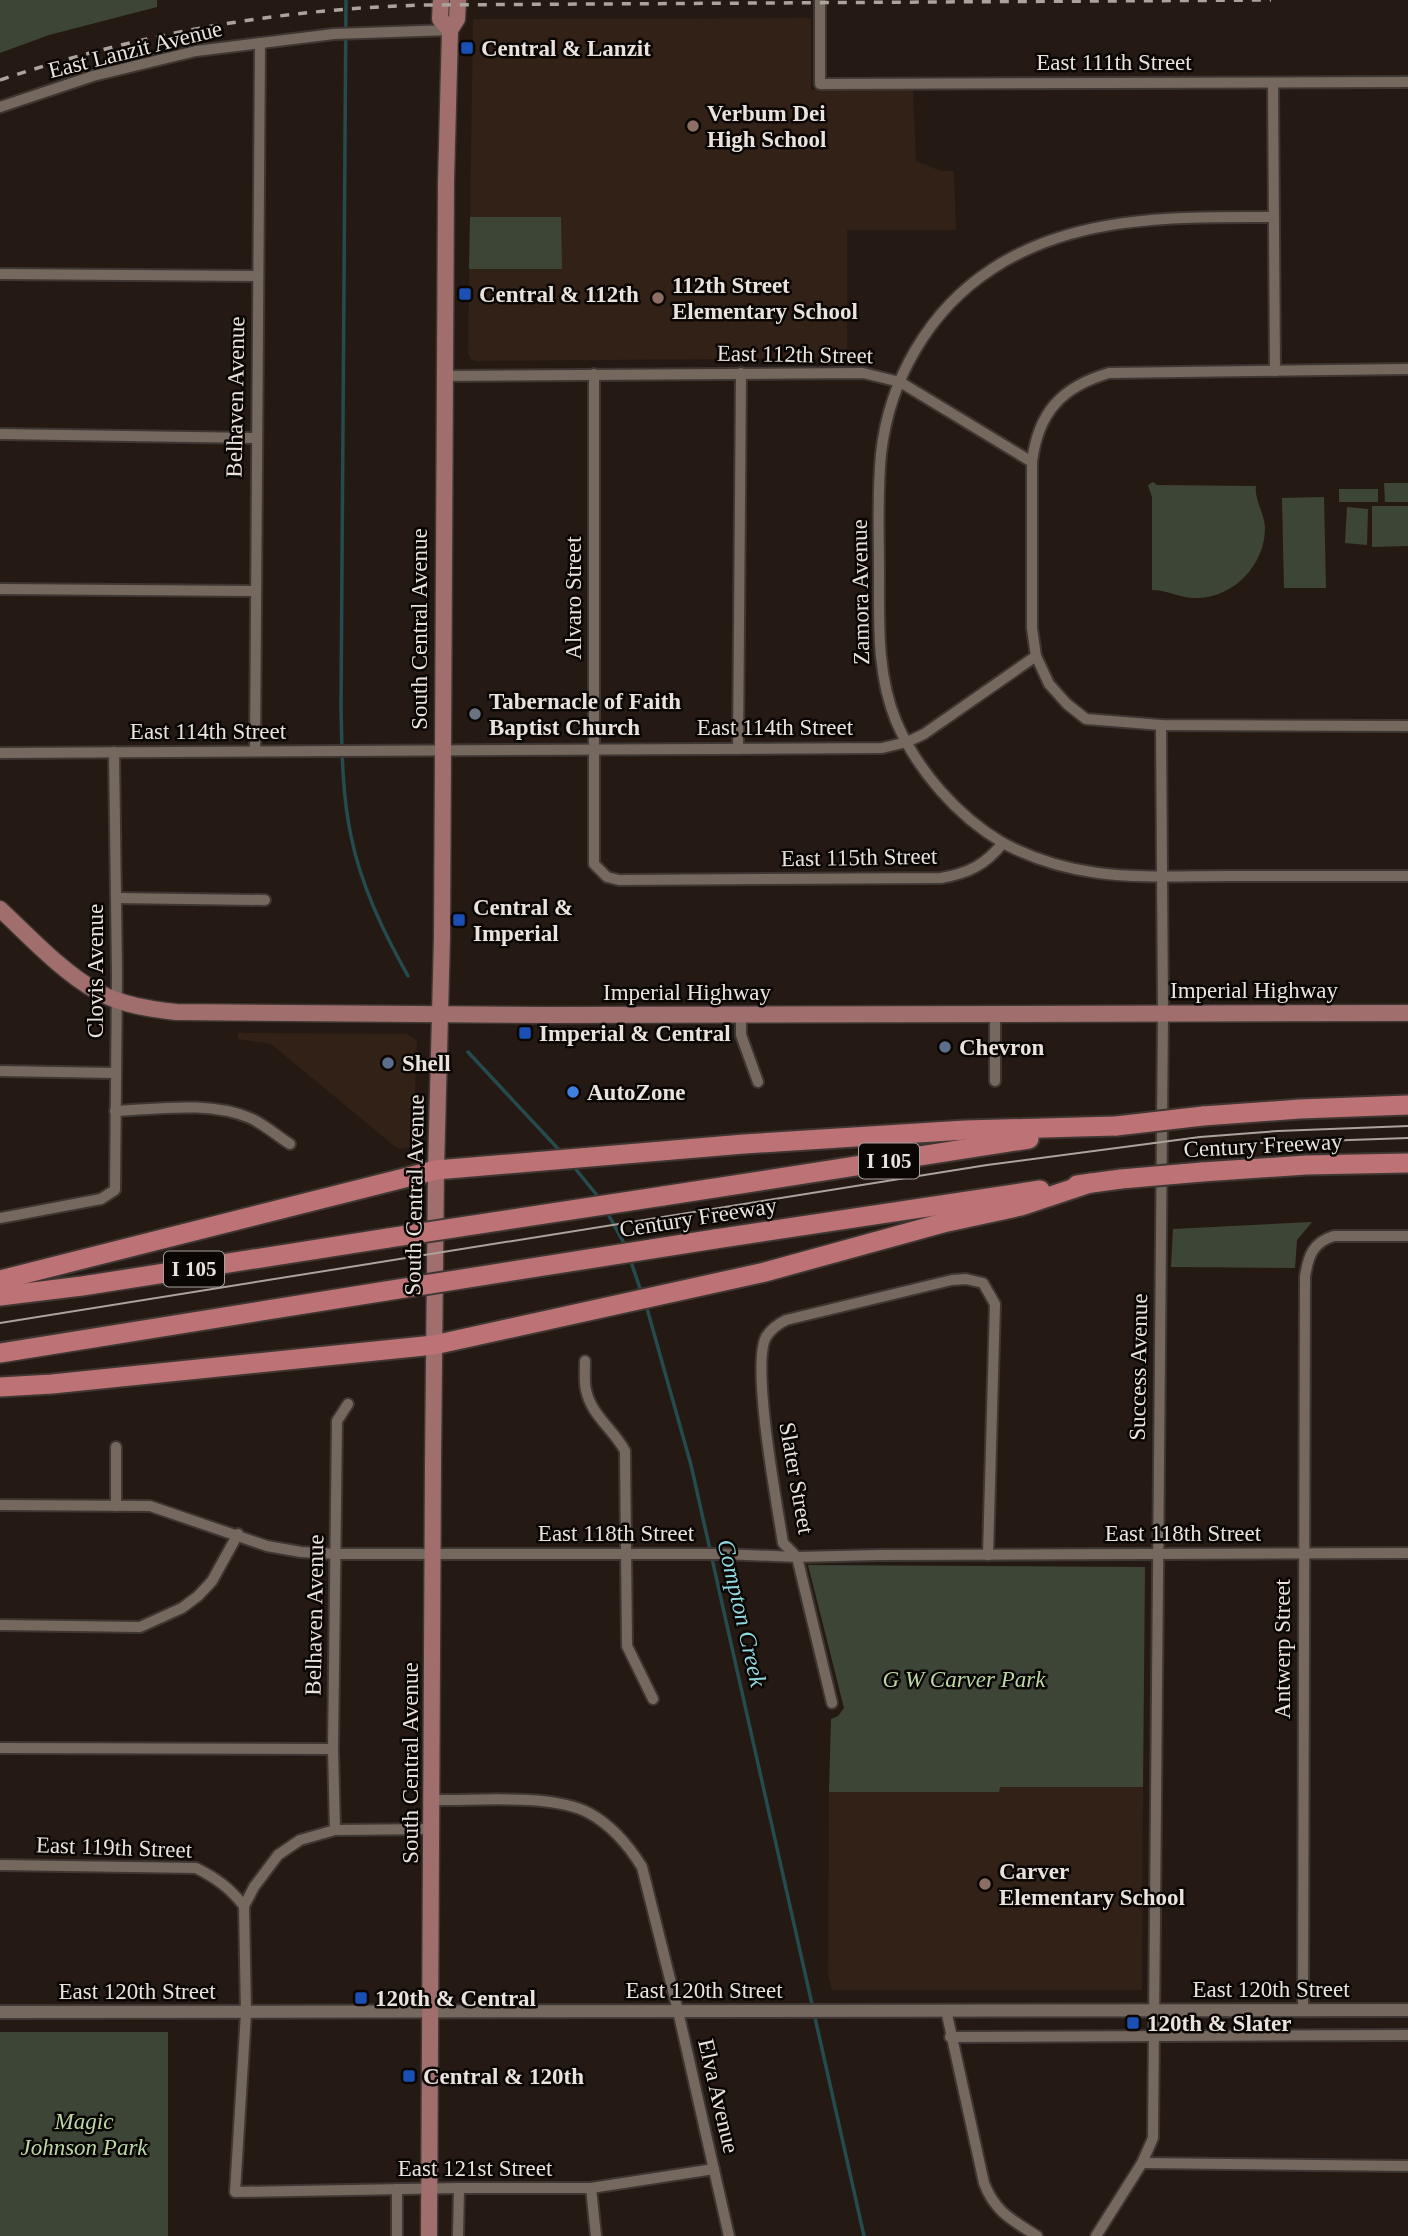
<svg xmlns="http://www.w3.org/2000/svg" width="1408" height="2236" font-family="Georgia,serif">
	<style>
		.built { fill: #312116 }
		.green { fill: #3d4537 }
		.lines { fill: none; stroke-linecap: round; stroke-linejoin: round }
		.stream { stroke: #254b4f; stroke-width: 3.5 }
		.minor-casing { stroke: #3e3632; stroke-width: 14 }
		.tertiary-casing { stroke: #3e3632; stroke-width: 16 }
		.primary-casing { stroke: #3e3632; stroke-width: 19 }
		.motorway-casing { stroke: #3e3632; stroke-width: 23 }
		.minor { stroke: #75685f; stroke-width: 10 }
		.tertiary { stroke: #75685f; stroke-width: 12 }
		.primary { stroke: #a06e6d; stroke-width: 16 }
		.motorway { stroke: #bd7276; stroke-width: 19 }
		.tram { stroke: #aca39d; stroke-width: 2 }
		.rail { stroke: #aca39d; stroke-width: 3.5; stroke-dasharray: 9 9; stroke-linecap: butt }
		.motorway-bridge-casing { stroke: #3e3632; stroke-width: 23; stroke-linecap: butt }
		.motorway-bridge { stroke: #bd7276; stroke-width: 19 }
		.transit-dot { fill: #1a4fb4; stroke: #0a0604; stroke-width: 2.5 }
		.education-dot { fill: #8d6e63; stroke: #0a0604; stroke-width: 2.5 }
		.worship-dot { fill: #6b7280; stroke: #0a0604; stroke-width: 2.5 }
		.service-dot { fill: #5c6f8a; stroke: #0a0604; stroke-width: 2.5 }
		.shop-dot { fill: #3f7fe0; stroke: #0a0604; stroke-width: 2.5 }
		.labels { text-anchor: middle; stroke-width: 5; stroke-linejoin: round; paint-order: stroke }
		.shield { fill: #0a0604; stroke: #a7a09c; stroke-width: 2 }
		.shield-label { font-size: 21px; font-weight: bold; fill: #eae2dd }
		.poi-label { font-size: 23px; font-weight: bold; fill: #eae2dd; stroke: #0a0604; text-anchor: start }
		.street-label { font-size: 23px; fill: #eae2dd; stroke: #0a0604 }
		.park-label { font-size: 23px; font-style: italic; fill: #bad7a5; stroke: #0a0604 }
		.water-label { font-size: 24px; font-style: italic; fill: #90d9e2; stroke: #0a0604 }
	</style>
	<rect width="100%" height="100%" fill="#251a13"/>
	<g class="built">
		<path d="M811 18V90H913L916 161 941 171H954L956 230H847V358L475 361 471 359 468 353 473 19Z"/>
		<path d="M238 1033 407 1034 417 1041 413 1147 398 1149 271 1044 238 1039Z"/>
		<path d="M999 1787H1143L1142 1990H832L828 1975 829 1792H998Z"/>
	</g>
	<g class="green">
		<path d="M0 0H157V7L49 35 0 53Z"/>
		<path d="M470 217H561L562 269H469Z"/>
		<path d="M1153 482 1157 485 1256 486C1254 500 1265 514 1265 528 1265 566 1232 599 1195 598 1180 598 1167 590 1152 590V497L1148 485Z"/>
		<path d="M1384 483H1408V502H1385Z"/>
		<rect x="1339" y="489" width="39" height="13"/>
		<path d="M1324 497 1326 588H1284L1282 498Z"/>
		<path d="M1372 506H1408V546L1372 547Z"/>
		<path d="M1347 507 1368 509 1367 545 1345 543Z"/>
		<path d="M1312 1222 1297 1240 1295 1268 1171 1267 1173 1229Z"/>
		<path d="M808 1565 1145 1567 1143 1787H1000L999 1792H829L831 1719 838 1716 844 1708Z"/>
		<rect x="0" y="2032" width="168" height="204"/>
	</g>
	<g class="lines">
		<g class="stream">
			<path d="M346 0 341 707C342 750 342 794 351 836 361 886 384 933 408 976"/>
			<path d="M468 1052 562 1153"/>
			<path d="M574 1167 600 1199"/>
			<path d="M607 1212 625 1245"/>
			<path d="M630 1259 641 1291"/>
			<path d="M646 1305 691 1465 864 2236"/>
		</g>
		<g class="minor-casing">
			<g id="minor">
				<path d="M820 0V84L1408 82"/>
				<path d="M1273 83 1275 371"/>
				<path d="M0 107 93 76 196 51 334 34 450 30"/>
				<path d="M0 274 257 276"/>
				<path d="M594 374V864L607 877 619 880 941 878C969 873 985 865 1003 843 1078 883 1144 876 1227 876 1287 876 1348 876 1408 876"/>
				<path d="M444 376 863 373 900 382 1032 462C1038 413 1061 387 1109 373L1408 369"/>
				<path d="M0 434 255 438"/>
				<path d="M1032 462V628L1036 656"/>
				<path d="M0 589 254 591"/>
				<path d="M738 749 741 373"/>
				<path d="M255 751 260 43"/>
				<path d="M0 753 882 748 907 742 924 734 1036 656 1049 684 1067 704 1086 719 1161 725 1408 726"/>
				<path d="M1003 843C957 816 917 770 896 721 877 675 879 625 879 575 879 535 877 494 881 454 889 380 929 310 992 269 1075 214 1179 217 1274 217"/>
				<path d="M116 898 265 900"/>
				<path d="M741 1014V1035L758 1082"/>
				<path d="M995 1014V1081"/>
				<path d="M0 1071 115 1073"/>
				<path d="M115 1111C158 1109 210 1101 250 1118 264 1124 277 1136 290 1144"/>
				<path d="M0 1218 101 1199 115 1190 117 974 114 752"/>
				<path d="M585 1361C585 1370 584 1381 586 1390 591 1415 614 1430 625 1451L627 1646 653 1699"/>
				<path d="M0 1505 150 1506 267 1546 301 1552 336 1554H722L797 1557 878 1555 1408 1553"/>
				<path d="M116 1506V1447"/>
				<path d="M0 1625 140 1627 182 1608 198 1596 212 1581 238 1534"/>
				<path d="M832 1703 797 1557 783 1543C777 1505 751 1365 766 1337 771 1329 778 1324 786 1320L952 1280 966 1279 983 1283 995 1304 988 1555"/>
				<path d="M0 1748 333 1749"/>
				<path d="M432 1800C476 1801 551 1793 589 1813 611 1825 629 1846 642 1867L678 2011 729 2236"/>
				<path d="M432 1829 335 1830 300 1840 278 1855 254 1887 244 1906 246 2013 235 2192 459 2188H591L714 2169"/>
				<path d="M335 1830 333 1749 337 1421 348 1404"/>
				<path d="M0 1865 196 1868C216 1878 230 1888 244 1906"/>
				<path d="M946 2010 984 2183C995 2212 1012 2220 1037 2236"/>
				<path d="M1303 2010 1305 1277C1308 1256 1313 1242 1334 1236H1408"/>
				<path d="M950 2037 1408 2035"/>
				<path d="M1142 2163 1408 2166"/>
				<path d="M591 2188 596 2236"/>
				<path d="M397 2236V2189"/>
				<path d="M458 2236 459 2188"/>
				<path d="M1096 2236 1142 2163 1153 2138 1163 1013 1161 725"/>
			</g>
		</g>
		<g class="tertiary-casing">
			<path id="tertiary" d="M0 2012 1408 2010"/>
		</g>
		<g class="primary-casing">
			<g id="primary">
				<path d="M441 0 440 19 450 30"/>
				<path d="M0 909C30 937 62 972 98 992 122 1005 150 1009 176 1012L547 1015 1408 1013"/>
				<path d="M429 2236 433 1463 436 1170 442 937 446 182 450 30 457 19 458 0"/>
			</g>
		</g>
		<g class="motorway-casing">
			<g id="motorway">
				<path d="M1203 1116 1300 1109 1408 1105"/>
				<path d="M1202 1172 1306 1165 1408 1163"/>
				<path d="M1077 1185 1121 1179"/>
				<path d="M663 1196 1029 1139"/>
				<path d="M715 1239 1040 1190"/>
				<path d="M0 1280 436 1170 744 1144 965 1130 1116 1126"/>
				<path d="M0 1296 82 1286 388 1238"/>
				<path d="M0 1353 386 1291"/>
				<path d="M0 1387 52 1384 434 1345 765 1272 943 1223 1021 1206 1090 1183"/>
			</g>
		</g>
		<use href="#minor" class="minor"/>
		<use href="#tertiary" class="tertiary"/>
		<use href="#primary" class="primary"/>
		<use href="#motorway" class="motorway"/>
		<g class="tram">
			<path d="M1261 1143 1408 1138"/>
			<path d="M0 1323 987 1165 1200 1137 1278 1131 1408 1126"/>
		</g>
		<path class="rail" d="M0 80C141 33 278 9 426 5L1271 0"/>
		<g class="motorway-bridge-casing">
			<g id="motorway-bridge">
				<path d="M1116 1126 1203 1116"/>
				<path d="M1121 1179 1202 1172"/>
				<path d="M388 1238 663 1196"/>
				<path d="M386 1291 715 1239"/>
			</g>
		</g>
		<use href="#motorway-bridge" class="motorway-bridge"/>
	</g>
	<g class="transit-dot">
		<rect x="460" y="41" width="14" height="14" rx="3.5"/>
		<rect x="458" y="287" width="14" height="14" rx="3.5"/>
		<rect x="452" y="913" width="14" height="14" rx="3.5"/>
		<rect x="518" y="1026" width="14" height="14" rx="3.5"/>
		<rect x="354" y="1991" width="14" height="14" rx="3.5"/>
		<rect x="1126" y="2016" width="14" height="14" rx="3.5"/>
		<rect x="402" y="2069" width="14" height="14" rx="3.5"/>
	</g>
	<g class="education-dot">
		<circle cx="693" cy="126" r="7"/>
		<circle cx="658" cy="298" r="7"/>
		<circle cx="985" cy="1884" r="7"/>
	</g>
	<circle class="worship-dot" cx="475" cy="714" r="7"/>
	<g class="service-dot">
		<circle cx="945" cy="1047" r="7"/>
		<circle cx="388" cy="1063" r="7"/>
	</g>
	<circle class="shop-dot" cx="573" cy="1092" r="7"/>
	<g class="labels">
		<g class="shield">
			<rect x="859" y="1143.5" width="60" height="35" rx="5"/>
			<rect x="164" y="1251.5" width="60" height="35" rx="5"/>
		</g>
		<g class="shield-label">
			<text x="889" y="1168">I 105</text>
			<text x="194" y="1276">I 105</text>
		</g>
		<g class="poi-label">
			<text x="481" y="56">Central &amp; Lanzit</text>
			<text x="707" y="121">Verbum Dei<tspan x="707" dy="26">High School</tspan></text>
			<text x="672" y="293">112th Street<tspan x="672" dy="26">Elementary School</tspan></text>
			<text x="479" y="302">Central &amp; 112th</text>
			<text x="489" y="709">Tabernacle of Faith<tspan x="489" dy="26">Baptist Church</tspan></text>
			<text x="473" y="915">Central &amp;<tspan x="473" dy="26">Imperial</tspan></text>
			<text x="539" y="1041">Imperial &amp; Central</text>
			<text x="959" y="1055">Chevron</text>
			<text x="402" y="1071">Shell</text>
			<text x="587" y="1100">AutoZone</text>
			<text x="999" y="1879">Carver<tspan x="999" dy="26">Elementary School</tspan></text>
			<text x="375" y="2006">120th &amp; Central</text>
			<text x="1147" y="2031">120th &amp; Slater</text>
			<text x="423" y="2084">Central &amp; 120th</text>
		</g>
		<g class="street-label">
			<text transform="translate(135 49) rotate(-14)" y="8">East Lanzit Avenue</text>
			<text x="1114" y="70">East 111th Street</text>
			<text transform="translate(795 354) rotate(1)" y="8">East 112th Street</text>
			<text transform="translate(235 397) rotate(-89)" y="8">Belhaven Avenue</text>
			<text transform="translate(860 592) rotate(-91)" y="8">Zamora Avenue</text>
			<text transform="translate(573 598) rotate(-90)" y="8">Alvaro Street</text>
			<text transform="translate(419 629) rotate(-90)" y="8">South Central Avenue</text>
			<text x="775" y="735">East 114th Street</text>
			<text x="208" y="739">East 114th Street</text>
			<text transform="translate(859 857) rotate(-1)" y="8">East 115th Street</text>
			<text transform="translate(95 971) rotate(-90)" y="8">Clovis Avenue</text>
			<text x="1254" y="998">Imperial Highway</text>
			<text x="687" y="1000">Imperial Highway</text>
			<text transform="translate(1263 1145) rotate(-3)" y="8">Century Freeway</text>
			<text transform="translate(414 1195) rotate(-89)" y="8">South Central Avenue</text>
			<text transform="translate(698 1217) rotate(-9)" y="8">Century Freeway</text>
			<text transform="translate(1138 1367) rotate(-89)" y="8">Success Avenue</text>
			<text transform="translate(797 1478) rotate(80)" y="8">Slater Street</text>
			<text x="616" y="1541">East 118th Street</text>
			<text x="1183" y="1541">East 118th Street</text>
			<text transform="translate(314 1615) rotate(-89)" y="8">Belhaven Avenue</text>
			<text transform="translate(1282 1649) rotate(-90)" y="8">Antwerp Street</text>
			<text transform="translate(410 1763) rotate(-90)" y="8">South Central Avenue</text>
			<text transform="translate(114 1847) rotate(2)" y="8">East 119th Street</text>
			<text x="1271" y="1997">East 120th Street</text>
			<text x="704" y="1998">East 120th Street</text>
			<text x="137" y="1999">East 120th Street</text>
			<text transform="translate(719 2096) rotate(77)" y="8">Elva Avenue</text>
			<text x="475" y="2176">East 121st Street</text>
		</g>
		<g class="park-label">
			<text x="964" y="1687">G W Carver Park</text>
			<text x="84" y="2129">Magic<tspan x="84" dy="26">Johnson Park</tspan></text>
		</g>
		<g class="water-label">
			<text transform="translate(742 1613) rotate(77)" y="8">Compton Creek</text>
		</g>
	</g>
</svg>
